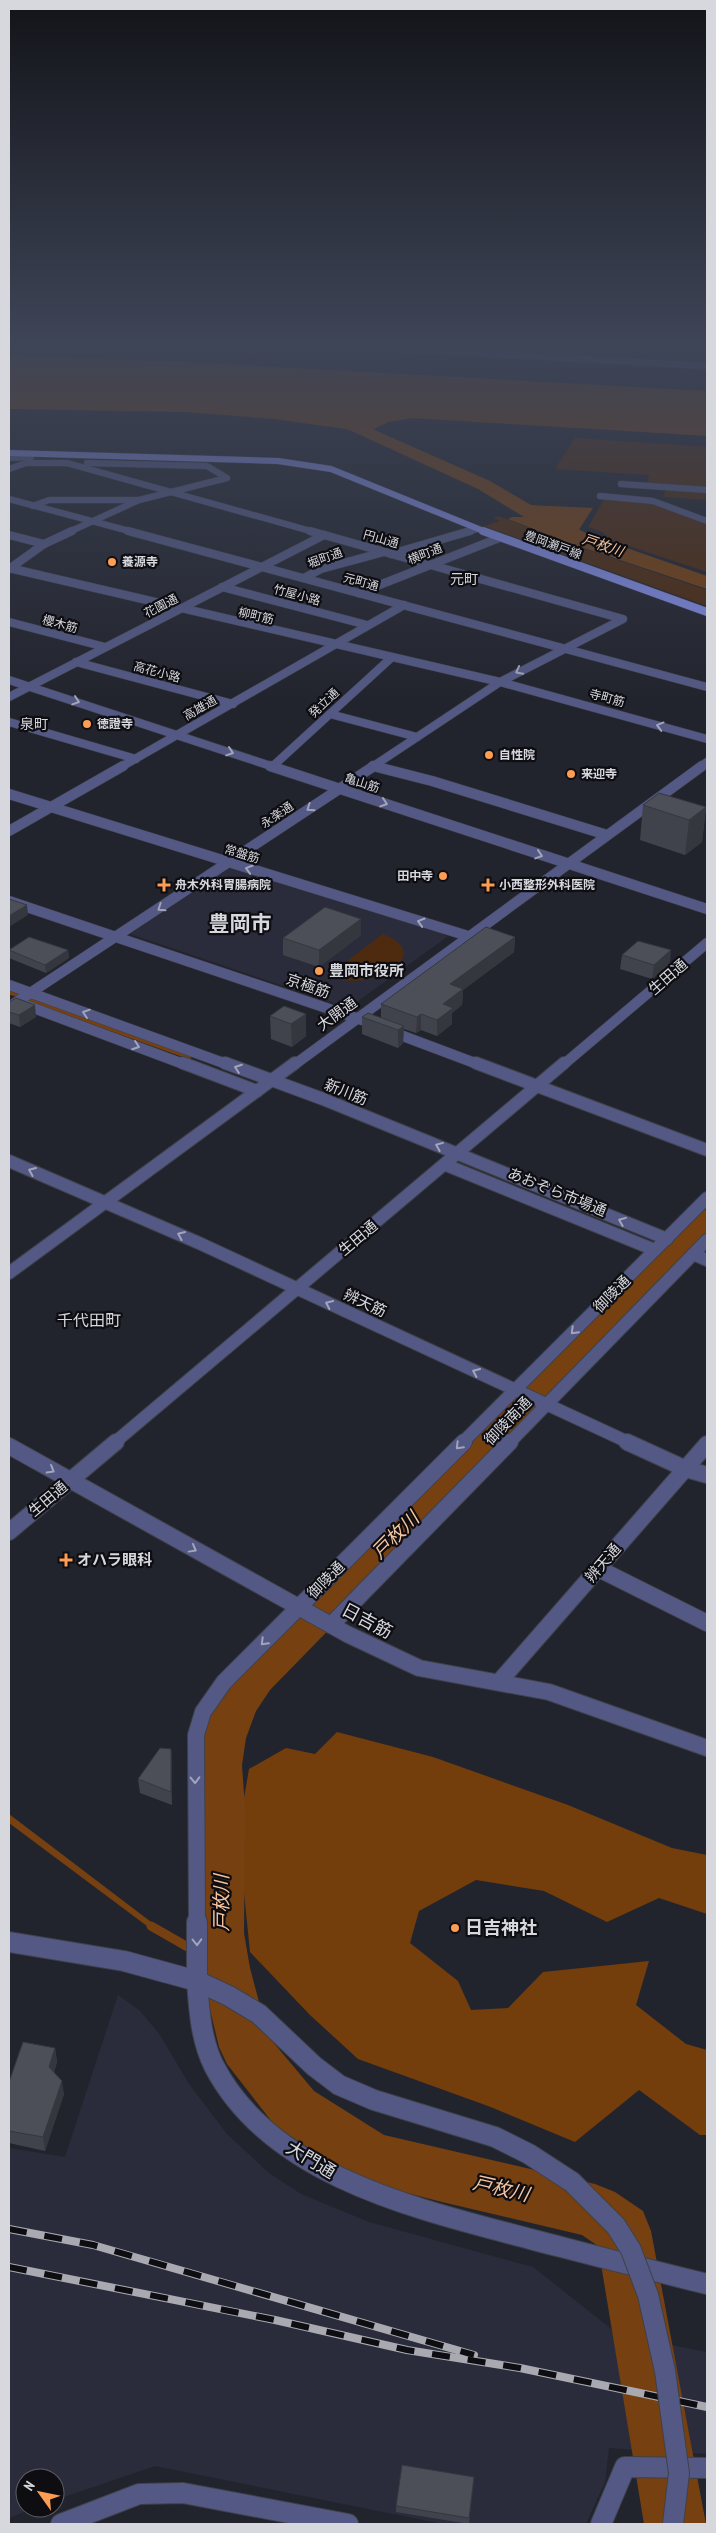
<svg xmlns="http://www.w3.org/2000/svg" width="716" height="2533" font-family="'PT Sans Narrow','Noto Sans JP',sans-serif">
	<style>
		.built { fill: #2a2c3b }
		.green { fill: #4e2b0f }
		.forest { fill: #733d0c }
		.water { fill: #764010 }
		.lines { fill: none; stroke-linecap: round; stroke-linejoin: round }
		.stream-far1 { stroke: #764010; stroke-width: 4.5 }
		.stream { stroke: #764010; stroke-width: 9 }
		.river { fill: #764010; fill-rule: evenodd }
		.minor-far5-casing { stroke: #3f4149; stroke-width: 7 }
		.minor-far4-casing { stroke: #3f4149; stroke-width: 9 }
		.minor-far3-casing { stroke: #3f4149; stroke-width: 11 }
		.minor-far2-casing { stroke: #3f4149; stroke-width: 14 }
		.minor-far1-casing { stroke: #3f4149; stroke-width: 18 }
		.minor-casing { stroke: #3f4149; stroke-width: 22 }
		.major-far1-casing { stroke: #3f4149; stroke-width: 7 }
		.major-casing { stroke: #3f4149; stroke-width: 9 }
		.minor-far5 { stroke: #535984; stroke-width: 6 }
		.minor-far4 { stroke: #535984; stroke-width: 8 }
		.minor-far3 { stroke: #535984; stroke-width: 10 }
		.minor-far2 { stroke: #535984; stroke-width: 12 }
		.minor-far1 { stroke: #535984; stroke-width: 16 }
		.minor { stroke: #535984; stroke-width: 20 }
		.major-far1 { stroke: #828ce5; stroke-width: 6 }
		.major { stroke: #828ce5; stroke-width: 8 }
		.rail-casing { stroke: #a9aab1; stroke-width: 8 }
		.rail { stroke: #0d0d12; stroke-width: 6; stroke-dasharray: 18; stroke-linecap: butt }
		.minor-bridge-casing { stroke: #3f4149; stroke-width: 22; stroke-linecap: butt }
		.minor-bridge { stroke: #535984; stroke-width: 20 }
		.wall { fill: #41434c }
		.shaded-wall { fill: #35373e }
		.building { fill: #4c4e58; stroke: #35373e }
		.oneway { stroke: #a2a5ba }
		.poi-dot { fill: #fc9d53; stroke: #0d0d12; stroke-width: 2 }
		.labels { text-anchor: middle; stroke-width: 4.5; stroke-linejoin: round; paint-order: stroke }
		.far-street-label { font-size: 12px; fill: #d7d8de; stroke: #0d0d12 }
		.far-poi-label { font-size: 12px; font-weight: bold; fill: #d7d8de; stroke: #0d0d12; text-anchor: start }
		.far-water-label { font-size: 14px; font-style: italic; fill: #f7c4a0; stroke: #0d0d12 }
		.far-neighbourhood-label { font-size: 14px; fill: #d7d8de; stroke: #0d0d12 }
		.poi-label { font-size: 15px; font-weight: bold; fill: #d7d8de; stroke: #0d0d12; text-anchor: start }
		.street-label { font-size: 15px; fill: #d7d8de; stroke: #0d0d12 }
		.neighbourhood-label { font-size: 16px; fill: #d7d8de; stroke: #0d0d12 }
		.near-street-label { font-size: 18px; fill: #d7d8de; stroke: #0d0d12 }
		.near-poi-label { font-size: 18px; font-weight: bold; fill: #d7d8de; stroke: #0d0d12; text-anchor: start }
		.near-water-label { font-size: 19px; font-style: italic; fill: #f7c4a0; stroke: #0d0d12 }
		.far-town-label { font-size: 21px; font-weight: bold; fill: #d7d8de; stroke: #0d0d12 }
	</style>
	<rect width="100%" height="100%" fill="#22242d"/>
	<g class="built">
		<path d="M232 866 444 933 447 937 351 1006 345 1007 130 934Z"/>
		<path d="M118 1995 140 2011 160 2035 189 2084 227 2134 269 2173 301 2194 369 2222 533 2267 619 2335 707 2352V2454L609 2448 605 2482 586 2524H443L155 2466 55 2500V2478H25V2508H34L9 2518V2148L65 2157Z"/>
	</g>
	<g class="green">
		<path d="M575 438 707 447V487L647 483 649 475 555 469Z"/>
		<path d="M666 489 707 493V500L663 497Z"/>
		<path d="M605 498 644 501 707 523V572L614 541 602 532 588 527Z"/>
		<path d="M499 516 564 542 707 590V606L484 526 500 521 493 518Z"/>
		<path d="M383 934C423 950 398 974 368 979 354 982 340 981 326 977Z"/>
	</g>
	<path class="forest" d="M337 1732 433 1757 568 1805 672 1848 707 1855V1914L659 1898 607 1922 544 1891 476 1880 419 1911 410 1943 458 1981 471 2010 508 2008 543 1972 649 1961 636 2005 686 2044 707 2050V2135H700L639 2090 575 2142 488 2106 358 2059 310 2015 250 1952 238 1833 249 1769 286 1748 315 1754Z"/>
	<g class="water">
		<path d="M9 356 187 362 707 391V436L413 418 388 422 368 432 274 419 184 412 9 409Z"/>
		<path d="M529 505 593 508 578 531 707 576V589L566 542 508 519 512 517H534L535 513 522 506Z"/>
		<path d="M9 1814 159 1928 155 1932 9 1823Z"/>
	</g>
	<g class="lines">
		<path class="stream-far1" d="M9 992 189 1057"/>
		<g class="stream">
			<path d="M151 1926 193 1950"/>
			<path d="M201 1954 225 1968"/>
		</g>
		<g class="river">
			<path d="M325 408 490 481 543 512 586 533 589 537 586 541H572L529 520 478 489 319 416 317 413Z"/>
			<path d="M707 1209V1239L560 1393 270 1690 256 1711 246 1738 242 1765 245 1808 244 1933 250 1968 268 2036 314 2091 384 2135 595 2184 615 2192 643 2211 651 2231 706 2524H644L598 2246 582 2235 442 2202 372 2184 353 2176 276 2127 227 2064 219 2047 200 1968 194 1933 199 1808 196 1765 200 1738 214 1705 238 1666 534 1375 695 1212Z"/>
		</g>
		<g class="minor-far5-casing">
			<g id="minor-far5">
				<path d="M366 347 707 366"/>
				<path d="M9 458 31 457"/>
				<path d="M9 469 26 463H67L314 532"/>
				<path d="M621 484 707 490"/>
				<path d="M600 496 653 501 707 521"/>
				<path d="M9 499 133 532"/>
				<path d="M33 506 49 500H137"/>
				<path d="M69 532 139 500 227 478 207 466 87 463"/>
				<path d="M466 532 477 529"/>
			</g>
		</g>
		<g class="minor-far4-casing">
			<g id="minor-far4">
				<path d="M128 531 707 687"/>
				<path d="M310 531 623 619 500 682 372 767"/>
				<path d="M9 535 44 544"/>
				<path d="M391 554 470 531"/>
				<path d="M9 568 500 682 707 739"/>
				<path d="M9 569 44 544 72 531"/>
				<path d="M304 578 321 569 384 552"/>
				<path d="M222 587 367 625"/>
				<path d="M359 593 499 538"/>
				<path d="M9 622 105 647"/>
				<path d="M76 662 233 704"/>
				<path d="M9 680 274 767"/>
				<path d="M9 697 324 535"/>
				<path d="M330 714 417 737"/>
				<path d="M9 722 136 759"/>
				<path d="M273 766 391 658"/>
				<path d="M373 766 376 767"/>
				<path d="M121 767 404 605"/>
				<path d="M700 767 707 762"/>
			</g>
		</g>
		<g class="minor-far3-casing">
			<g id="minor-far3">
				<path d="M270 766 707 909"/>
				<path d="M373 766 432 781 607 835"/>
				<path d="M9 794 468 936"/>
				<path d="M9 831 123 766"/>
				<path d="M9 901 362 1020"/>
				<path d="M9 985 229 1065"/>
				<path d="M20 1003 186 1065"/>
				<path d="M9 1007 374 766"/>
				<path d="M387 1030 480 1065"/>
				<path d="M294 1065 702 766"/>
				<path d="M563 1065 707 943"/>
			</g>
		</g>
		<g class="minor-far2-casing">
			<g id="minor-far2">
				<path d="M183 1063 257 1091"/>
				<path d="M225 1063 323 1099 667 1239"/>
				<path d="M476 1063 707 1150"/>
				<path d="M9 1161 199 1243 630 1443"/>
				<path d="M446 1165 655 1250"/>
				<path d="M693 1254 707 1260"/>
				<path d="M9 1273 295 1063"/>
				<path d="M114 1443 564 1063"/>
				<path d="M462 1443 707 1198"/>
				<path d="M509 1443 707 1240"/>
			</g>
		</g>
		<g class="minor-far1-casing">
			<g id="minor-far1">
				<path d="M627 1442 686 1469 707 1475"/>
				<path d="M9 1446 347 1634 419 1668 549 1692 707 1748"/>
				<path d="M9 1532 116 1442"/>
				<path d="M599 1569 707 1623"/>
				<path d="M331 1625 510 1442"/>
				<path d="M499 1682 707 1444"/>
				<path d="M197 1923 196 1735 203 1712 224 1682 464 1442"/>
			</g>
		</g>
		<g class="minor-casing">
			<g id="minor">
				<path d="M197 1922V1981L229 1996 259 2014 314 2066 339 2085 374 2100 495 2137 529 2154 572 2182"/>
				<path d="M9 1942 124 1961 197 1981C199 2010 201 2040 214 2066 272 2178 422 2210 534 2240 592 2255 649 2270 707 2284"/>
				<path d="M61 2524 139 2494 183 2493 348 2524"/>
				<path d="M601 2524 625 2467 707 2468"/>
			</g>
		</g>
		<g class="major-far1-casing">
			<path id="major-far1" d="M9 453 278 461 331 469 486 532"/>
		</g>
		<g class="major-casing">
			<path id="major" d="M483 531 707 612"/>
		</g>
		<use href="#minor-far5" class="minor-far5"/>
		<use href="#minor-far4" class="minor-far4"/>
		<use href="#minor-far3" class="minor-far3"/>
		<use href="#minor-far2" class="minor-far2"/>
		<use href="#minor-far1" class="minor-far1"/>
		<use href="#minor" class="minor"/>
		<use href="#major-far1" class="major-far1"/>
		<use href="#major" class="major"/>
		<g class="rail-casing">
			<g id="rail">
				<path d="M9 2229 93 2245 474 2355"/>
				<path d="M9 2267 275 2320 407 2350 520 2368 707 2407"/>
			</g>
		</g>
		<use href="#rail" class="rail"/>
		<g class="minor-bridge-casing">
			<path id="minor-bridge" d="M572 2182 616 2226 631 2250 648 2295 665 2371 679 2473 673 2524"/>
		</g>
		<use href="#minor-bridge" class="minor-bridge"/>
	</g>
	<g class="wall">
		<path d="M643 805 706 807 702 842 685 855 640 840Z"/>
		<path d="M361 935 319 967 283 955V938Z"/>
		<path d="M515 937 514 952 463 990 462 1005 452 1013V1024L437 1036 421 1030 416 1033 404 1029 403 1043 398 1048 362 1034V1017H381V1004Z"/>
		<path d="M9 950H68L69 958 46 973 9 958Z"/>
		<path d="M622 955 670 964 652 979 620 969Z"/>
		<path d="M9 1002 36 1017 20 1027 9 1023Z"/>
		<path d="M306 1014V1036L292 1047 271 1039 270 1016Z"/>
		<path d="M171 1749 172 1762V1805L140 1793 138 1779Z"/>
		<path d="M55 2048 57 2062 54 2072 64 2094 45 2151 9 2143V2082Z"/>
		<path d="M474 2477 469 2524 396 2512V2506Z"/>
	</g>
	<g class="shaded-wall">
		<path d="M706 807 702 842 685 855 689 820Z"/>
		<path d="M27 905 28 915 9 927V916Z"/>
		<path d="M361 919V935L319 967V950Z"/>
		<path d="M515 937 514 952 463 990 462 1005 452 1013V1024L437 1036V1020L450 984Z"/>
		<path d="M68 950 69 958 46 973 45 965Z"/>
		<path d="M671 950 670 964 652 979 654 965Z"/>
		<path d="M35 1005 36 1017 20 1027 19 1015Z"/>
		<path d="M306 1014V1036L292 1047 291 1024Z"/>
		<path d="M421 1014V1030L416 1033 417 1017Z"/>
		<path d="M404 1026 403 1043 398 1048V1030Z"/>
		<path d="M171 1749 172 1762V1805L171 1792Z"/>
		<path d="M55 2048 57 2062 51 2081 49 2067Z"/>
		<path d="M62 2081 64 2094 45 2151 43 2137Z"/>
	</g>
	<g class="building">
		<path d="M659 793 706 807 689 820 643 805Z"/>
		<path d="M9 899 27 905 9 916Z"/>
		<path d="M325 907 361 919 319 950 283 938Z"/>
		<path d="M486 927 515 937 450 984 463 989 443 1004 453 1008 437 1020 421 1014 417 1017 381 1004Z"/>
		<path d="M29 937 68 950 45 965 9 950Z"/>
		<path d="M638 941 671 950 654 965 622 955Z"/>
		<path d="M16 998 35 1005 19 1015 9 1012V1002Z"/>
		<path d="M284 1006 306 1014 291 1024 270 1016Z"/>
		<path d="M368 1013 404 1026 398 1030 362 1017Z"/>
		<path d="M160 1748 171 1749V1792L138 1779Z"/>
		<path d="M23 2042 55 2048 49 2067 62 2081 43 2137 9 2131V2082Z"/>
		<path d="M402 2465 474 2477 469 2518 396 2506Z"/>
	</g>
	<defs><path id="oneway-chevron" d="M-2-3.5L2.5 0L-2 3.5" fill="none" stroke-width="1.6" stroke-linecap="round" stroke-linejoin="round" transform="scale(1.25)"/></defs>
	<g class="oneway">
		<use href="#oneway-chevron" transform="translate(519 671) rotate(152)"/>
		<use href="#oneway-chevron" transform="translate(76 701) rotate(18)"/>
		<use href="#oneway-chevron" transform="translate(660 726) rotate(-165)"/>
		<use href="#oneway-chevron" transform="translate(230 752) rotate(18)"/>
		<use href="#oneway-chevron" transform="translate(384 803) rotate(18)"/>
		<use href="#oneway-chevron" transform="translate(310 808) rotate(146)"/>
		<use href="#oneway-chevron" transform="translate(539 855) rotate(18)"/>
		<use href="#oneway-chevron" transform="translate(249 869) rotate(-163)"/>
		<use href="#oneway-chevron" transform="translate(161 908) rotate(146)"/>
		<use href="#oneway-chevron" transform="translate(421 922) rotate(-163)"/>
		<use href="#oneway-chevron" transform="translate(86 1013) rotate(-161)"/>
		<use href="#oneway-chevron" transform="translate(136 1046) rotate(20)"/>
		<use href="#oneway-chevron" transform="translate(238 1068) rotate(-160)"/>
		<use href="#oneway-chevron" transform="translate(439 1146) rotate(-158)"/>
		<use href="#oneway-chevron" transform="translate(32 1171) rotate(-157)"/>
		<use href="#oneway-chevron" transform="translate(622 1221) rotate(-158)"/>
		<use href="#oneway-chevron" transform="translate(181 1235) rotate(-157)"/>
		<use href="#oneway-chevron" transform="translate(329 1304) rotate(-155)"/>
		<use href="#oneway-chevron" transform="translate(574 1331) rotate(135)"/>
		<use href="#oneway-chevron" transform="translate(476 1372) rotate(-155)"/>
		<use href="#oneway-chevron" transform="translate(459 1446) rotate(135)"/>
		<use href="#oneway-chevron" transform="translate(51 1470) rotate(30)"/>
		<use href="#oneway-chevron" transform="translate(193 1549) rotate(29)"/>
		<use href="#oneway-chevron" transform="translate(264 1642) rotate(135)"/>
		<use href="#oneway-chevron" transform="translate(195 1780) rotate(89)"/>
		<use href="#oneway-chevron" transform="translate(197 1942) rotate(89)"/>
	</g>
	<linearGradient id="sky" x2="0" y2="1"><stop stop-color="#131419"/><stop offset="0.49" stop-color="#3e4557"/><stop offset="1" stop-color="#3e4557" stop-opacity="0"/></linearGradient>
	<rect width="716" height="702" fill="url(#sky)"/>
	<g class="poi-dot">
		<circle cx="112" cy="562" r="5"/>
		<circle cx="87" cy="724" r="5"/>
		<circle cx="489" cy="755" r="5"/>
		<circle cx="571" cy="774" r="5"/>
		<circle cx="443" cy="876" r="5"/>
		<path d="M161.5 877.5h5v5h5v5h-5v5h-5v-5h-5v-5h5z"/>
		<path d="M485.5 877.5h5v5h5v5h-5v5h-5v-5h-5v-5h5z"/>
		<circle cx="319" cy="971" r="5"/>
		<path d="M63.5 1552.5h5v5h5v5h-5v5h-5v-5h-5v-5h5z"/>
		<circle cx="455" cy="1928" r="5"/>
	</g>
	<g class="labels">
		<g class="far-street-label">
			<text transform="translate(381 539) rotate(16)" y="4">円山通</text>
			<text transform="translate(553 545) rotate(20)" y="4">豊岡瀬戸線</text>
			<text transform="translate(425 554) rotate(-21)" y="4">横町通</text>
			<text transform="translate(325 558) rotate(-20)" y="4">堀町通</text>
			<text transform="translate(361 582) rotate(15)" y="4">元町通</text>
			<text transform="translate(297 595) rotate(15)" y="4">竹屋小路</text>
			<text transform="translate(161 606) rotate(-27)" y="4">花園通</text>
			<text transform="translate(256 616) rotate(13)" y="4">柳町筋</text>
			<text transform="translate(60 624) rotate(15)" y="4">櫻木筋</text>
			<text transform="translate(157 672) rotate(15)" y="4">高花小路</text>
			<text transform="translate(607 698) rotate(15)" y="4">寺町筋</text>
			<text transform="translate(324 703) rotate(-43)" y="4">発立通</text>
			<text transform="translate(200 708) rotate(-30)" y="4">高雄通</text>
			<text transform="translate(362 783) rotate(18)" y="4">亀山筋</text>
			<text transform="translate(277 815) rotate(-34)" y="4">永楽通</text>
			<text transform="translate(242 854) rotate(17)" y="4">常盤筋</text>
		</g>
		<g class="far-poi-label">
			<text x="122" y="566">養源寺</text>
			<text x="97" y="728">徳證寺</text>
			<text x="499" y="759">自性院</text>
			<text x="581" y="778">来迎寺</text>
			<text x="433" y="880" text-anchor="end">田中寺</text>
			<text x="175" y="889">舟木外科胃腸病院</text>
			<text x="499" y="889">小西整形外科医院</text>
		</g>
		<g class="far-water-label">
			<text transform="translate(603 545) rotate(19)" y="5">戸枚川</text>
		</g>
		<g class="far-neighbourhood-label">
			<text x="464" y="584">元町</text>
			<text x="34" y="729">泉町</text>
		</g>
		<g class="poi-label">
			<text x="329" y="976">豊岡市役所</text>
			<text x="77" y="1565">オハラ眼科</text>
		</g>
		<g class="street-label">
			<text transform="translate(668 977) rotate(-41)" y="5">生田通</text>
			<text transform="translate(308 986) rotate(19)" y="5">京極筋</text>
			<text transform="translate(337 1014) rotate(-36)" y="5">大開通</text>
			<text transform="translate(346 1092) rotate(22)" y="5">新川筋</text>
			<text transform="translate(557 1192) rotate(22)" y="5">あおぞら市場通</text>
			<text transform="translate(358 1238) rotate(-40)" y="5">生田通</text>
			<text transform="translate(612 1294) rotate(-45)" y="5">御陵通</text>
			<text transform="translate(365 1303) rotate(25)" y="5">辨天筋</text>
			<text transform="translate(508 1421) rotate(-46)" y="5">御陵南通</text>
			<text transform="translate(48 1499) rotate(-40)" y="5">生田通</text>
			<text transform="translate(603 1563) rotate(-49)" y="5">辨天通</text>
			<text transform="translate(326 1580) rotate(-45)" y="5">御陵通</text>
		</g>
		<g class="neighbourhood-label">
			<text x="89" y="1326">千代田町</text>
		</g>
		<g class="near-street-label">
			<text transform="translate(367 1621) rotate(28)" y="6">日吉筋</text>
			<text transform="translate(311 2160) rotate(31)" y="6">大門通</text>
		</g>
		<g class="near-poi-label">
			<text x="465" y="1934">日吉神社</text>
		</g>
		<g class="near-water-label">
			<text transform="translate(395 1535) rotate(-45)" y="7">戸枚川</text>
			<text transform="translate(221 1903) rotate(-90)" y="7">戸枚川</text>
			<text transform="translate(501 2188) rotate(13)" y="7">戸枚川</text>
		</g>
		<g class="far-town-label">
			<text x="240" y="931">豊岡市</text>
		</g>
	</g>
	<rect width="716" height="2533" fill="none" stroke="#d7d8de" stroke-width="20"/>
	<g transform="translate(40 2493) rotate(303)"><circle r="24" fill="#0d0d12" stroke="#5e5e64"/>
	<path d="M0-4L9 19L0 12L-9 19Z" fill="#fc9d53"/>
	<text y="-8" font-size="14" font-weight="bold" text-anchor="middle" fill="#d7d8de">N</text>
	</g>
</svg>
